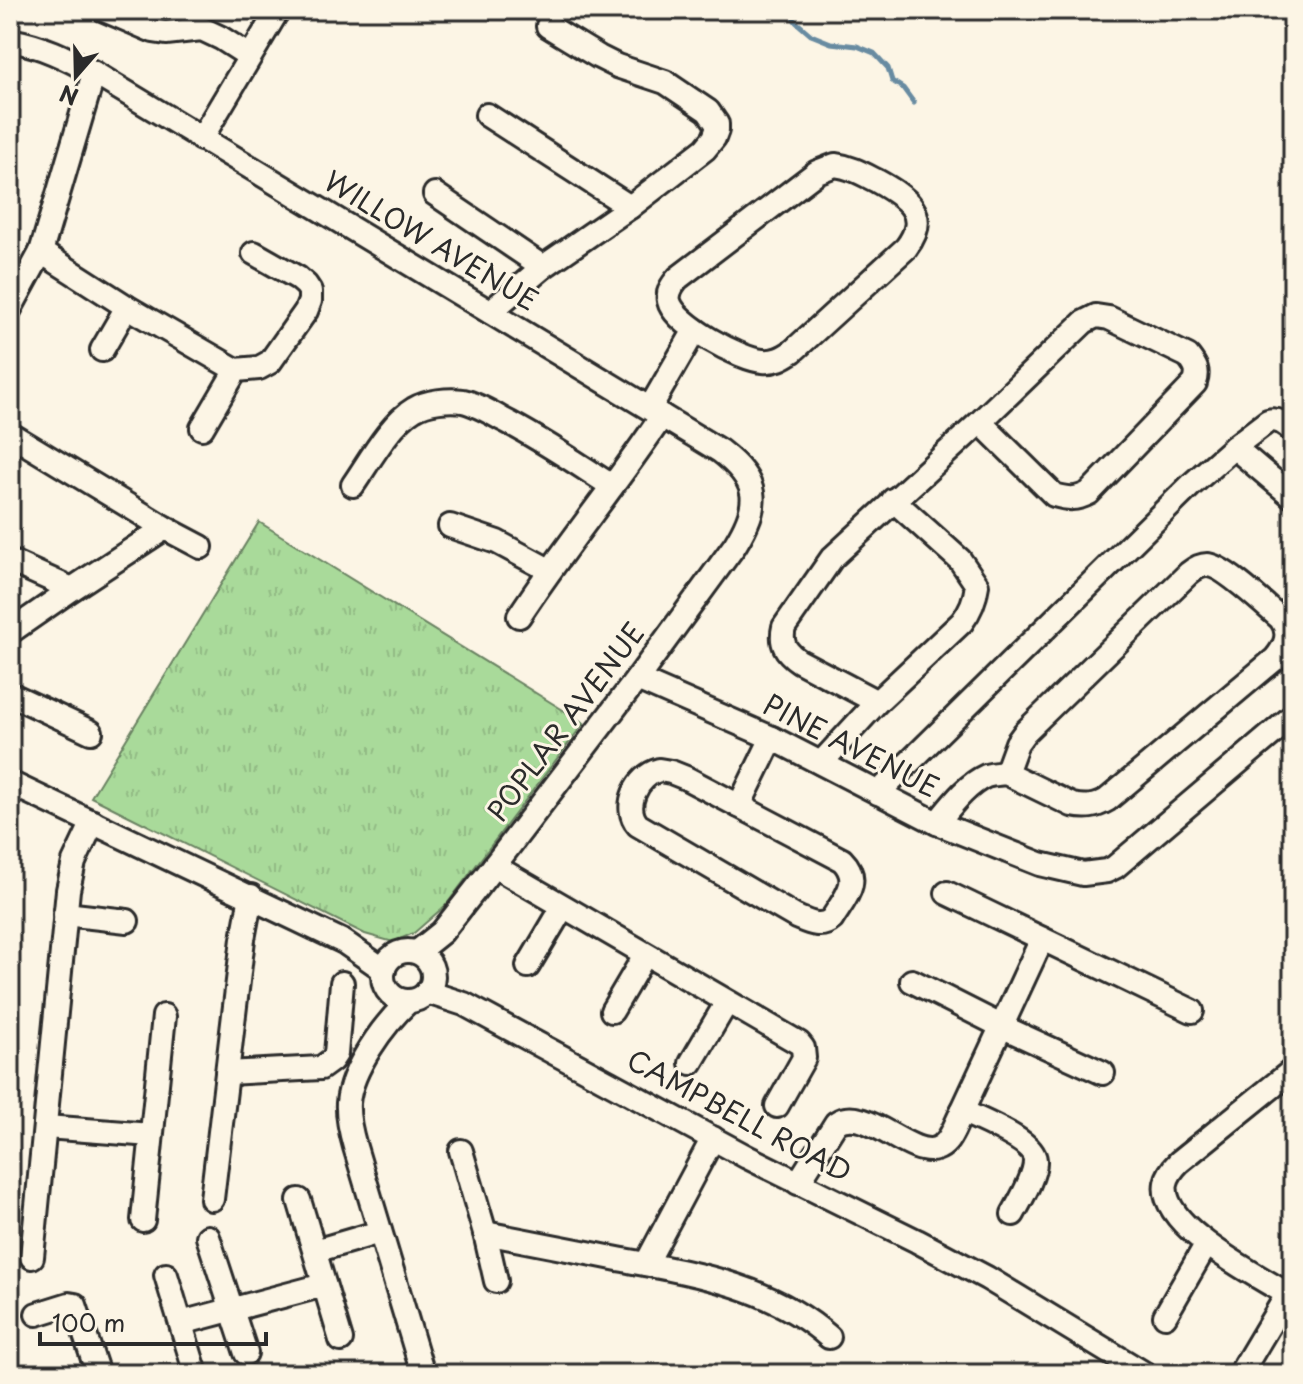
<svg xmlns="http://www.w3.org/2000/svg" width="1303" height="1384" font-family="'Playpen Sans',sans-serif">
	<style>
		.grass { fill: url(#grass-tufts); stroke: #6a8262; stroke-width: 2 }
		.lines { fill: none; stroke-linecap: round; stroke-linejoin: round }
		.stream { stroke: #688ba1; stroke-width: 5 }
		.minor-casing { stroke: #2b2b2b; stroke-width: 28 }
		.minor { stroke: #fcf5e5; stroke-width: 22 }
		.labels { text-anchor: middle; stroke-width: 6; stroke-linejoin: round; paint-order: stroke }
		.street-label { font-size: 28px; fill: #2b2b2b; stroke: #fcf5e5 }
	</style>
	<defs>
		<pattern id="grass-tufts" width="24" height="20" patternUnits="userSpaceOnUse" patternTransform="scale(2)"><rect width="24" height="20" fill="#a9da9a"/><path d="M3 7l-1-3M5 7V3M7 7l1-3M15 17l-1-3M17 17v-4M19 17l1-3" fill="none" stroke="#92bb85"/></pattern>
	</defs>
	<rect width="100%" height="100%" fill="#fcf5e5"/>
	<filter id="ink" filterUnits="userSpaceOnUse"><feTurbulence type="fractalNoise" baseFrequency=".0125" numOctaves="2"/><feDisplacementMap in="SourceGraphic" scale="16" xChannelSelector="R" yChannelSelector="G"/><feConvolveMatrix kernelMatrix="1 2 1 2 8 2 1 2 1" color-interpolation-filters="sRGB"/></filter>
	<g filter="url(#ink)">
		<path class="grass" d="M259 522 584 723 446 905 414 933 393 942 365 934 91 797Z"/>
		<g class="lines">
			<path class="stream" d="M789 10 796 22 811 35 831 43 857 46 874 53 888 68 892 81 903 88 914 103"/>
			<g class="minor-casing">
				<g id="minor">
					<path d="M104 10 153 31 166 33 202 29 221 38 249 56"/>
					<path d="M10 40C43 46 65 57 94 73L720 451C760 482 761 503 735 545L637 679 494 866 442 932 417 952"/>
					<path d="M487 115 630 207"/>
					<path d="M201 139 278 10"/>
					<path d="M835 165C851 167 863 174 877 181 906 197 932 214 906 248L793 351C783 358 775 362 763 361 741 360 674 324 669 301 667 292 672 285 678 278L817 172Z"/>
					<path d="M435 194 543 267"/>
					<path d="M41 252 127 307 236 370 259 368 270 362 306 311 310 301V291L306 285 298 278 254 253"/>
					<path d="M10 309 41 252 94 73"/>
					<path d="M490 312 543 267 630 207 705 149 714 138 717 130V124L708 111 665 82 617 66 599 57 548 26"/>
					<path d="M102 350 127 307"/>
					<path d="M650 408 695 330"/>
					<path d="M202 428 236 370"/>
					<path d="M10 434 165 528 201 547"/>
					<path d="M1234 447 1293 497"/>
					<path d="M353 485C369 462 390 423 414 409 427 401 449 399 463 401 476 404 490 412 502 419 540 438 576 463 612 486"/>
					<path d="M450 526 497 542 549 570"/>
					<path d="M10 561 72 589"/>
					<path d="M519 616C564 547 617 484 662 416"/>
					<path d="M10 632 72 589 165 528"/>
					<path d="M637 679 772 738 937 823 1040 864 1083 874 1107 871 1115 867 1293 716"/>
					<path d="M10 694 91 732"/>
					<path d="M877 702 799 661C786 652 780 644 784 627L832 558 980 422 1084 322 1096 316 1109 318 1188 356C1196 366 1199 371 1195 383L1089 493C1076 500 1068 499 1054 495L980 422"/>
					<path d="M821 763 877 702 962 622C971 610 975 600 977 585L960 560 893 500"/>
					<path d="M659 770 671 772 686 778 842 860C863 881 844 899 832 919 821 929 808 922 796 917L638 825C622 807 637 776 659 770Z"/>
					<path d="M10 783 344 942 384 970"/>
					<path d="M878 793 1191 485 1234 447 1268 421C1278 418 1285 424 1293 431"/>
					<path d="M739 806 772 738"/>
					<path d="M937 823C951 806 966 785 986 776 992 774 1000 774 1006 773L1072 805C1086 808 1095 807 1107 800L1275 659C1286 646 1291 633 1281 619 1267 607 1223 565 1207 565 1200 565 1194 569 1189 573L1025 732 1017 743 1006 773"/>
					<path d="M494 866 799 1043 803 1048 804 1058 777 1106"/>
					<path d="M947 893 1192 1011"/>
					<path d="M65 914 127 921"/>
					<circle cx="408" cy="976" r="25"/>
					<path d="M528 966 563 907"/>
					<path d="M912 981 1001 1026 1103 1073"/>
					<path d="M427 992 464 1004 747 1157 917 1241 987 1278 1145 1374"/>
					<path d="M409 1001C384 1024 351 1069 348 1103 347 1118 351 1133 355 1147L423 1374"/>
					<path d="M612 1011 645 955"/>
					<path d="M691 1063 727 1002"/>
					<path d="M227 1073 321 1068 332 1060 336 1054 342 983"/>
					<path d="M962 1111C979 1120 1034 1140 1035 1160 1036 1175 1020 1201 1013 1214"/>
					<path d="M46 1127 151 1135"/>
					<path d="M461 1151 485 1233 496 1281"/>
					<path d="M798 1183 836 1123C864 1103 909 1158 936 1149 945 1146 949 1139 953 1131L1042 939"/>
					<path d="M212 1199 243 939 251 896"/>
					<path d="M299 1200 341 1340"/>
					<path d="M143 1220 164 1016"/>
					<path d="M485 1233C530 1242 574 1250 618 1259 692 1273 771 1285 829 1337"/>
					<path d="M208 1237 246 1353"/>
					<path d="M315 1251 380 1232"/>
					<path d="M32 1257 68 890 74 862 93 822"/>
					<path d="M646 1264 713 1138"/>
					<path d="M166 1275 196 1374"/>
					<path d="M1287 1294C1257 1275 1158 1226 1166 1183 1168 1174 1173 1168 1179 1162L1293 1070"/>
					<path d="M37 1314 69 1304 75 1305 98 1374"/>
					<path d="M1165 1316 1206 1245"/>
					<path d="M181 1323 324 1285"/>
					<path d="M1240 1374 1293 1285"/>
				</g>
			</g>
			<use href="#minor" class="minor"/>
		</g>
	</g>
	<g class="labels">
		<g class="street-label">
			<text transform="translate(431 241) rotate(31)" y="10">WILLOW AVENUE</text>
			<text transform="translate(566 722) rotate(-53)" y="10">POPLAR AVENUE</text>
			<text transform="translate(851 746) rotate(27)" y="10">PINE AVENUE</text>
			<text transform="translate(739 1116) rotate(28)" y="10">CAMPBELL ROAD</text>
		</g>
	</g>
	<rect width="1303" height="1384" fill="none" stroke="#fcf5e5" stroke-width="40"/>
	<rect x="20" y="20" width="1263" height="1344" fill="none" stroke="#2b2b2b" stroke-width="3" filter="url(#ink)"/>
	<g transform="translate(76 76) rotate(200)" stroke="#fcf5e5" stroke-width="6" paint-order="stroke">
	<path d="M0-6L14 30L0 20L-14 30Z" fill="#2b2b2b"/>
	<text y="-12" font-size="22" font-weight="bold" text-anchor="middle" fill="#2b2b2b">N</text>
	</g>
	<path d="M40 1332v12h226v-12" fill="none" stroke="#2b2b2b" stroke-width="4"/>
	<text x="52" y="1332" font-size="24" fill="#2b2b2b" stroke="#fcf5e5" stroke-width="6" paint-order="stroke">100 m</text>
</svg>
